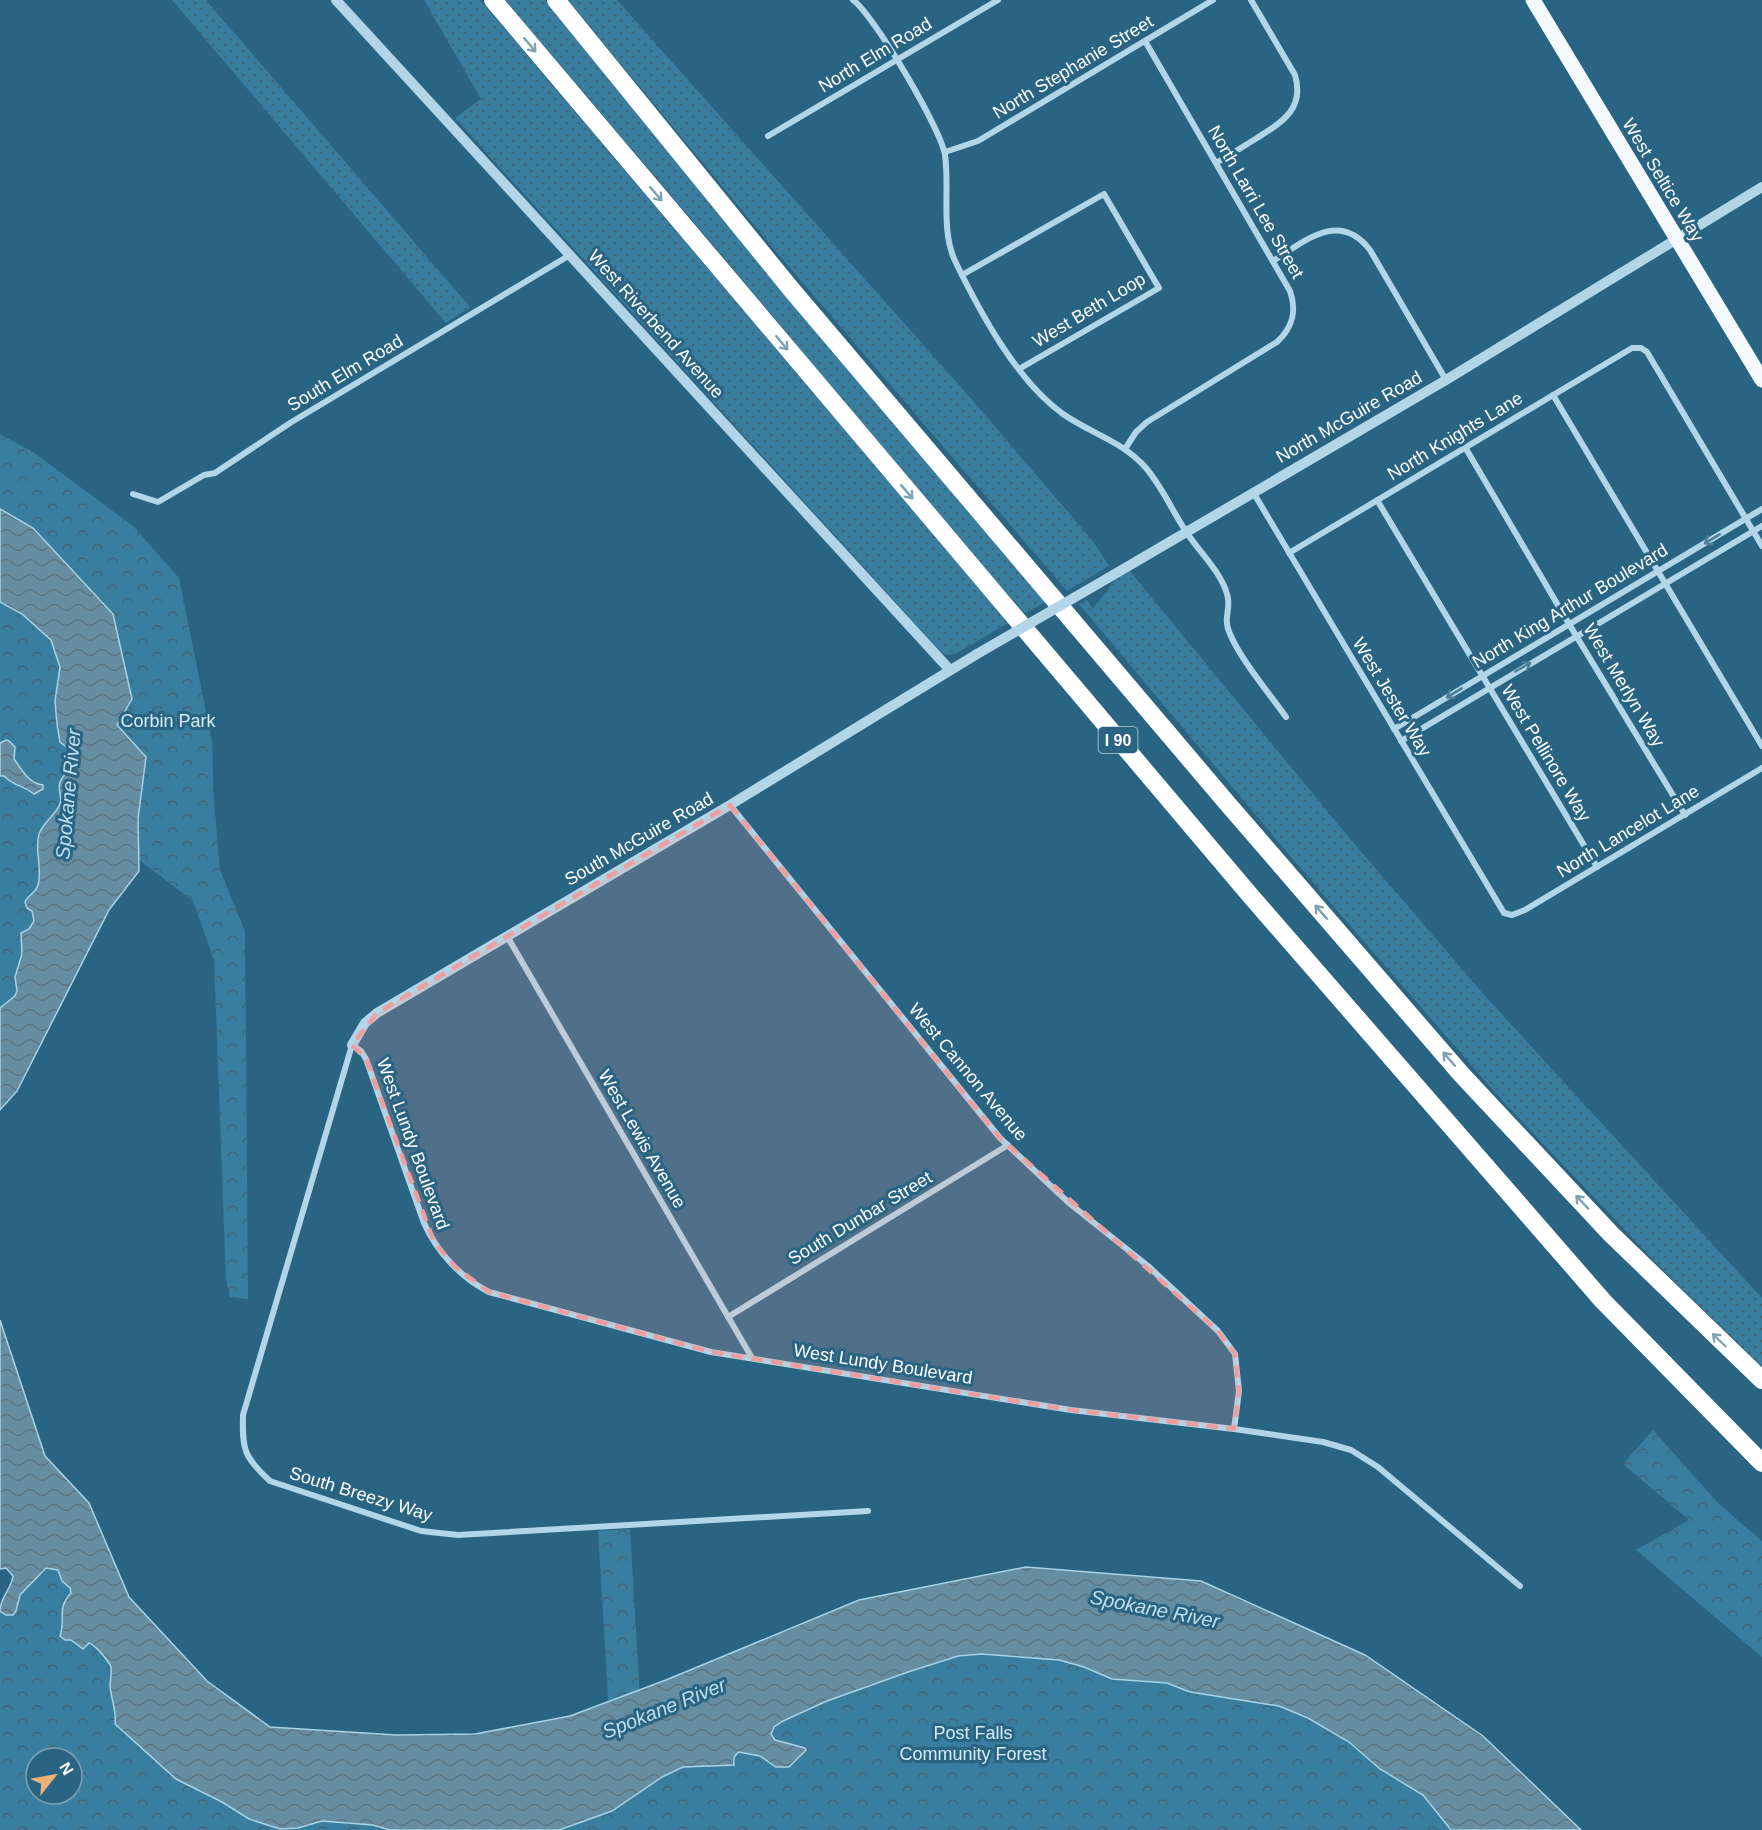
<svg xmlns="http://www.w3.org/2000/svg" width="1762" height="1830" font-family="Helvetica,sans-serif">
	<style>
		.grass { fill: url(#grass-dots) }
		.park { fill: url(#park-crowns); fill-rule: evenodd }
		.water { fill: url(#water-waves); stroke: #a7d3e7; stroke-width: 1.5 }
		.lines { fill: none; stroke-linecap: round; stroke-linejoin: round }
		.minor { stroke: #b2d5e7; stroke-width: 6 }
		.tertiary { stroke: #b2d5e7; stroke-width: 10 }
		.primary { stroke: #f3f9fd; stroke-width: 15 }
		.motorway { stroke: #fff; stroke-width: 18 }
		.tertiary-bridge { stroke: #b2d5e7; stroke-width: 10 }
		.oneway { stroke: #7fa2b5 }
		.oneway2 { stroke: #4b809c }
		.marked { fill: #ed9e9e; fill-opacity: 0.2; stroke: #ed9e9e; stroke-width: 4.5; stroke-dasharray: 12 8; stroke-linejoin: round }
		.labels { text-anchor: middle; stroke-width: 6; stroke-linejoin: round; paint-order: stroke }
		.shield { fill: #296483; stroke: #bfd0da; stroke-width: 1.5 }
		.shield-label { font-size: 16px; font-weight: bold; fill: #fff }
		.street-label { font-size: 18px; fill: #fff; stroke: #296483 }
		.park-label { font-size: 18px; fill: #d5ebf5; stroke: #296483 }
		.water-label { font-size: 20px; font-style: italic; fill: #bedfee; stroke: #296483 }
	</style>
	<defs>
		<pattern id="grass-dots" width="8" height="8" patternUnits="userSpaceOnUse" patternTransform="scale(1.5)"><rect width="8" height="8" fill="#397e9e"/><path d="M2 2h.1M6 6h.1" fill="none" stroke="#426575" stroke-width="1.8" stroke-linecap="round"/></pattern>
		<pattern id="park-crowns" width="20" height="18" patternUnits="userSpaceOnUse" patternTransform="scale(1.5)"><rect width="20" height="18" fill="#397e9e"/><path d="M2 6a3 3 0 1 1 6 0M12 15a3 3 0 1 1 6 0" fill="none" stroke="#426575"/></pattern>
		<pattern id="water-waves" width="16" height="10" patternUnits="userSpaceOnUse" patternTransform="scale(1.5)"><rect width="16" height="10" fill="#668ea2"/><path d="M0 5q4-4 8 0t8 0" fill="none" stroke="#5c7480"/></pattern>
	</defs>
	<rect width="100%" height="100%" fill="#296483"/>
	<g class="grass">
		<path d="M172 0H206L470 307 446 323Z"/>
		<path d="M424 0H480L1008 623 957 653 948 655 942 653 455 118 481 99Z"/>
		<path d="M505 0H545L1048 601 1025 613 952 531 704 234Z"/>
		<path d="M568 0H617L967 394 1092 540 1109 566 1067 591 773 248Z"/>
		<path d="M1129 570 1346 834 1486 997 1762 1298V1367L1658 1265 1498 1096 1296 863 1079 604 1087 600 1093 609 1114 581Z"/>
	</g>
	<g class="park">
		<path d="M0 434 33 452 133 526 179 578 212 741 214 803 220 870 245 931 248 1299 230 1297 226 1280 214 960 193 901 139 860 138 819 117 725 33 528 0 509Z"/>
		<path d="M0 602 22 614 51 640 60 667 55 701 57 724 60 741 74 753C74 765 64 772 60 782 57 791 64 797 60 805 55 816 42 822 38 835 35 849 45 880 36 891 35 892 28 896 28 896L34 921 29 929 21 934 22 954 15 977 17 991 15 996 0 1008Z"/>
		<path d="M1653 1430 1718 1503 1762 1541V1657L1636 1550 1689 1520 1623 1464Z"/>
		<path d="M630 1529 640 1700 609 1713 598 1531Z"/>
		<path d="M46 1568 58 1570 62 1581 70 1588C71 1595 68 1600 65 1607 53 1635 71 1639 94 1644 98 1650 105 1656 109 1663 114 1670 110 1678 110 1686 111 1699 117 1712 115 1724L176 1779 222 1802 249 1819 298 1828 322 1821 373 1825 390 1830H0V1611L6 1615 20 1595ZM36 1758H72V1794H36Z"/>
		<path d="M981 1654 1059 1660 1145 1680 1167 1683 1190 1692 1279 1706 1308 1718 1349 1742 1380 1769 1423 1795 1451 1830H559L612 1811 662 1777 683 1767 734 1765C733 1759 734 1755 739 1752L794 1764 806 1750 805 1748 775 1740 771 1734 774 1727 783 1721 828 1701 908 1672 958 1656Z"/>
	</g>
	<g class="water">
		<path d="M0 509 33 528 113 614 132 699 117 725 146 757 138 819 139 871 109 910 17 1091 0 1110V1008L15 996 17 991 15 977 22 954 21 933 29 929 34 921 32 911 27 908 25 902C28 895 36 893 38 885 43 869 34 850 39 834 43 822 55 816 60 804 63 797 57 790 60 782 65 772 74 765 74 753L60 742 57 724 55 701 60 667 51 640 22 614 0 602Z"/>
		<path d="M6 740 9 741 15 747 14 759C22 770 29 784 43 785V789L34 794C22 784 16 788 4 776H0V743Z"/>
		<path d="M0 1320 45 1456 89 1503 129 1597 207 1681 270 1727 396 1735 475 1734 570 1716 666 1680 859 1600 1026 1567 1201 1581 1365 1655 1483 1736 1581 1830H1451L1423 1795 1380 1769 1349 1742 1308 1718 1279 1706 1190 1692 1167 1683 1112 1679 1084 1667 1059 1660 981 1654 958 1656 908 1672 827 1701 783 1721 774 1727 771 1734 775 1740 805 1748 806 1750 789 1767H776L760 1756 739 1752C734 1755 733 1759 734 1765L683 1767 662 1777 612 1811 559 1830H390L373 1825 322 1821 298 1828 280 1829 249 1819 222 1802 176 1779 115 1724C117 1712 111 1699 110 1686 110 1679 112 1674 111 1667 109 1661 94 1644 89 1643L83 1649 71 1640H65L60 1636C66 1620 56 1609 71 1593L70 1588 62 1581 58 1570 46 1568 20 1595 16 1611 13 1615H6L0 1611C0 1597 11 1590 13 1576L6 1568 0 1569Z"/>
	</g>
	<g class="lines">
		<g class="minor">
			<path d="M853 0C874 15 941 129 945 155 950 190 940 231 956 263 981 314 1017 381 1063 414 1090 433 1124 442 1146 468 1162 487 1172 510 1185 530 1198 551 1220 570 1227 594 1232 609 1222 617 1230 634 1241 660 1269 693 1286 717"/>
			<path d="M768 136 998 0"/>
			<path d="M945 152 978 141 1213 0"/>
			<path d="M1216 163C1230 155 1244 146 1257 138 1282 122 1305 109 1295 75L1251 0"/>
			<path d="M1273 261C1305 241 1339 210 1370 250L1446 380"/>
			<path d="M962 275 1104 194 1159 288 1019 369"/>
			<path d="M1553 395 1762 746"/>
			<path d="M1465 447 1569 624 1685 815"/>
			<path d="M1125 449 1136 432 1147 422 1277 342C1293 327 1297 311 1290 291L1145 41"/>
			<path d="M1253 492 1504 913 1512 915 1525 910 1762 768"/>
			<path d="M133 494 158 502 204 475 215 473 290 423 570 255"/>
			<path d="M1377 500 1597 867"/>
			<path d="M1289 553 1632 348H1641L1647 352 1762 546"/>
			<path d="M1394 729 1762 509"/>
			<path d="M1401 741 1762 526"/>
			<path d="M730 805 1000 1138 1069 1203 1148 1266 1218 1331 1235 1354 1239 1391 1234 1429"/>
			<path d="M507 936 752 1358"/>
			<path d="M728 1317 1008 1145"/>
			<path d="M868 1511 458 1535 421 1531 270 1481C244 1457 242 1450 243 1415L352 1045 361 1051 366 1059 424 1223C437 1252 460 1277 489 1292L711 1352 1071 1410 1234 1429 1323 1442 1351 1450 1378 1467 1520 1586"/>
		</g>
		<g class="tertiary">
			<path d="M336 0 950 670"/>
			<path d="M1108 578 1446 380 1762 187"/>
			<path d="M352 1045 365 1023 377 1013 730 805 977 654"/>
		</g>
		<path class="primary" d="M1533 0 1762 380"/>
		<g class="motorway">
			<path d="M493 0 1249 894 1603 1301 1762 1463"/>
			<path d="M556 0 791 289 1227 803 1462 1075 1611 1234 1762 1380"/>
		</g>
		<path class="tertiary-bridge" d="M977 654 1108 578"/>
	</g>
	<defs><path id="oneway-shaft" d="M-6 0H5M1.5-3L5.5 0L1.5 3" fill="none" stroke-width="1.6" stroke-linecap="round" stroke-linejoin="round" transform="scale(1.5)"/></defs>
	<g class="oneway">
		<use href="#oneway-shaft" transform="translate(530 45) rotate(50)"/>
		<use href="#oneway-shaft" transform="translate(656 194) rotate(50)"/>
		<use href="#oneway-shaft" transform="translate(782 343) rotate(50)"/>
		<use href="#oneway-shaft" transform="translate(907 492) rotate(50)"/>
		<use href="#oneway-shaft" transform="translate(1321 912) rotate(-131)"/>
		<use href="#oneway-shaft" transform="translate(1449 1059) rotate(-131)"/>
		<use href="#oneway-shaft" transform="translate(1582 1202) rotate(-133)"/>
		<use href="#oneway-shaft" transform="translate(1719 1340) rotate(-136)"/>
	</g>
	<g class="oneway2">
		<use href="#oneway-shaft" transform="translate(1712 539) rotate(149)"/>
		<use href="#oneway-shaft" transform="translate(1523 667) rotate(-30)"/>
		<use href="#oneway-shaft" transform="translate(1454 693) rotate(149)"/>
	</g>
	<path class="marked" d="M730 805 1000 1138 1218 1331 1235 1354 1239 1391 1234 1429 1071 1410 711 1352 489 1292 455 1267 434 1242 366 1059 352 1045 377 1013Z"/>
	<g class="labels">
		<rect class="shield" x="1098.5" y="727" width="39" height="26" rx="4.5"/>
		<g class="shield-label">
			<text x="1118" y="746">I 90</text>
		</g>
		<g class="street-label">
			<text transform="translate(875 55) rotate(-31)" y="6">North Elm Road</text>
			<text transform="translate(1073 67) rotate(-31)" y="6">North Stephanie Street</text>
			<text transform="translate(1663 180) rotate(59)" y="6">West Seltice Way</text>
			<text transform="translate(1256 202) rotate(60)" y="6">North Larri Lee Street</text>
			<text transform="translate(1089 310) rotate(-31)" y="6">West Beth Loop</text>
			<text transform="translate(656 324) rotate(48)" y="6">West Riverbend Avenue</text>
			<text transform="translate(345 373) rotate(-31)" y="6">South Elm Road</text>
			<text transform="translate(1349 417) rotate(-30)" y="6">North McGuire Road</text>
			<text transform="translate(1455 436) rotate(-31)" y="6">North Knights Lane</text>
			<text transform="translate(1570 606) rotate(-31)" y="6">North King Arthur Boulevard</text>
			<text transform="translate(1624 685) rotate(59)" y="6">West Merlyn Way</text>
			<text transform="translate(1392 697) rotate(59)" y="6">West Jester Way</text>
			<text transform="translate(1546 753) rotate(59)" y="6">West Pellinore Way</text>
			<text transform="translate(1628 831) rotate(-31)" y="6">North Lancelot Lane</text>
			<text transform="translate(639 839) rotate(-30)" y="6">South McGuire Road</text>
			<text transform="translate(968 1072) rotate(50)" y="6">West Cannon Avenue</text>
			<text transform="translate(642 1139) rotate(60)" y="6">West Lewis Avenue</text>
			<text transform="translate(413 1144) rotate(70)" y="6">West Lundy Boulevard</text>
			<text transform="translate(860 1218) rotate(-31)" y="6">South Dunbar Street</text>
			<text transform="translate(883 1364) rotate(9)" y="6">West Lundy Boulevard</text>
			<text transform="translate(361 1494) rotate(17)" y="6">South Breezy Way</text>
		</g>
		<g class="park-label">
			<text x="168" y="727">Corbin Park</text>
			<text x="973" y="1739">Post Falls<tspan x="973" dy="21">Community Forest</tspan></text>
		</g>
		<g class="water-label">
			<text transform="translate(68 794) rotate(-85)" y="7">Spokane River</text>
			<text transform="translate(1155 1609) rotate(11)" y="7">Spokane River</text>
			<text transform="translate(664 1708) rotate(-22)" y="7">Spokane River</text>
		</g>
	</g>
	<g transform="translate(54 1776) rotate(59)"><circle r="28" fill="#296483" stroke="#7fa2b5" stroke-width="1.5"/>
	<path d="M0-4.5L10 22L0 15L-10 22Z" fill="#eeb279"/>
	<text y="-9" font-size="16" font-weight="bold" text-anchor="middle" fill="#ffffff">N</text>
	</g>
</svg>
